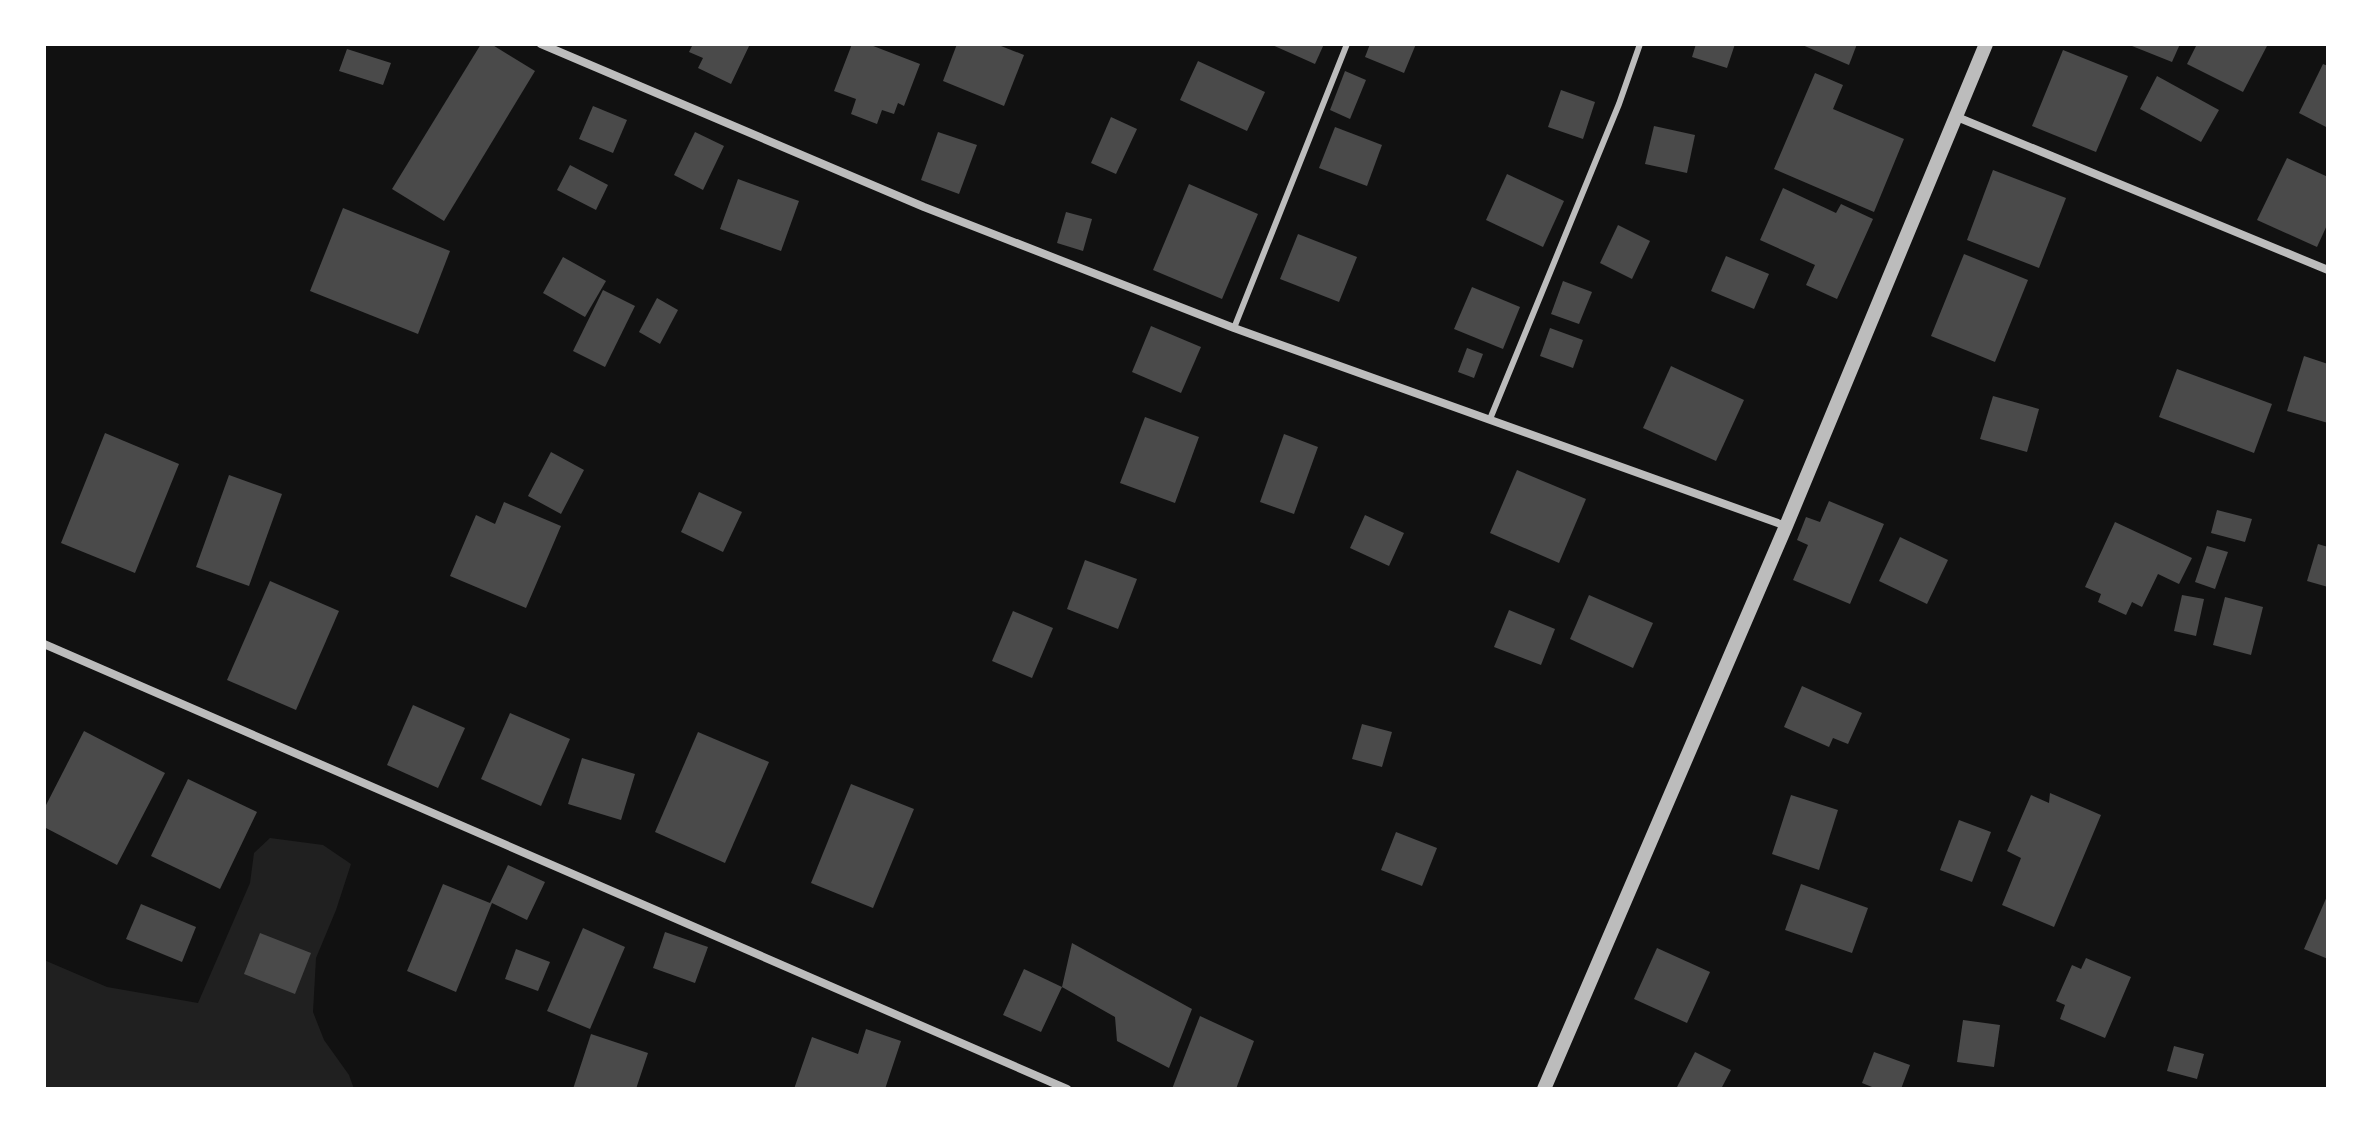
<svg xmlns="http://www.w3.org/2000/svg" width="2372" height="1133" font-family="Montserrat,sans-serif">
	<style>
		.green { fill: #202020 }
		.building { fill: #4a4a4a }
		.lines { fill: none; stroke-linecap: round; stroke-linejoin: round }
		.service { stroke: #bcbcbc; stroke-width: 6 }
		.minor { stroke: #bcbcbc; stroke-width: 8 }
		.tertiary { stroke: #bcbcbc; stroke-width: 14 }
	</style>
	<rect width="100%" height="100%" fill="#111"/>
	<path class="green" d="M270 838 323 845 351 864 336 910 316 958 313 1012 324 1040 349 1075 354 1089H44V960L107 987 198 1003 250 883 254 853Z"/>
	<g class="building">
		<path d="M481 44H491L535 71 444 221 392 189Z"/>
		<path d="M693 44H750L731 84 698 68 703 58 689 52Z"/>
		<path d="M852 44H868L920 64 904 106 898 103 894 114 882 110 877 124 851 114 856 99 834 91Z"/>
		<path d="M957 44H996L1024 55 1004 106 943 81Z"/>
		<path d="M1270 44H1324L1315 64Z"/>
		<path d="M1370 44H1416L1404 73 1365 57Z"/>
		<path d="M1696 44H1735L1727 68 1692 57Z"/>
		<path d="M1800 44H1857L1849 65Z"/>
		<path d="M2133 44H2180L2172 62 2132 46Z"/>
		<path d="M2197 44H2268L2243 92 2187 64Z"/>
		<path d="M347 49 391 63 383 85 339 71Z"/>
		<path d="M2063 50 2128 76 2096 152 2032 126Z"/>
		<path d="M1198 61 1265 92 1247 131 1180 100Z"/>
		<path d="M2323 64 2328 66V128L2299 113Z"/>
		<path d="M1345 71 1366 80 1350 119 1330 110Z"/>
		<path d="M1815 73 1843 85 1833 109 1904 139 1874 212 1774 169Z"/>
		<path d="M2157 76 2219 110 2201 142 2140 109Z"/>
		<path d="M1561 90 1595 102 1583 139 1548 127Z"/>
		<path d="M593 106 627 120 613 153 579 139Z"/>
		<path d="M1111 117 1137 129 1116 174 1091 163Z"/>
		<path d="M1654 126 1695 135 1687 173 1645 164Z"/>
		<path d="M1335 127 1382 145 1367 186 1319 168Z"/>
		<path d="M695 132 724 146 703 190 674 175Z"/>
		<path d="M938 132 977 145 959 194 921 180Z"/>
		<path d="M2287 158 2328 177V223L2317 247 2257 220Z"/>
		<path d="M570 165 608 185 596 210 557 190Z"/>
		<path d="M1993 170 2066 198 2039 268 1967 240Z"/>
		<path d="M1507 174 1564 201 1543 247 1486 220Z"/>
		<path d="M738 179 799 201 781 251 720 229Z"/>
		<path d="M1189 184 1258 214 1222 299 1153 270Z"/>
		<path d="M1783 188 1836 213 1841 204 1873 219 1837 299 1806 285 1815 265 1760 240Z"/>
		<path d="M343 208 450 251 418 334 310 291Z"/>
		<path d="M1066 212 1092 219 1083 251 1057 243Z"/>
		<path d="M1618 225 1650 241 1632 279 1600 263Z"/>
		<path d="M1298 234 1357 257 1339 302 1280 279Z"/>
		<path d="M1964 254 2028 280 1995 362 1931 336Z"/>
		<path d="M1726 256 1769 274 1754 309 1711 291Z"/>
		<path d="M563 257 606 281 585 317 543 293Z"/>
		<path d="M1563 281 1592 292 1579 324 1551 314Z"/>
		<path d="M1472 287 1520 307 1503 349 1454 329Z"/>
		<path d="M603 290 635 306 605 367 573 351Z"/>
		<path d="M657 298 678 310 660 344 639 332Z"/>
		<path d="M1151 326 1201 347 1181 393 1132 372Z"/>
		<path d="M1550 328 1583 340 1573 368 1540 356Z"/>
		<path d="M1467 348 1483 354 1474 378 1458 372Z"/>
		<path d="M2304 356 2328 364V423L2287 411Z"/>
		<path d="M1671 366 1744 400 1716 461 1643 428Z"/>
		<path d="M2177 369 2272 404 2254 453 2159 417Z"/>
		<path d="M1993 396 2039 409 2027 452 1980 439Z"/>
		<path d="M1145 417 1199 437 1175 503 1120 483Z"/>
		<path d="M105 433 179 464 135 573 61 543Z"/>
		<path d="M1284 434 1318 447 1294 514 1260 502Z"/>
		<path d="M551 452 584 470 561 514 528 496Z"/>
		<path d="M1517 470 1586 499 1559 563 1490 533Z"/>
		<path d="M229 475 282 494 249 586 196 567Z"/>
		<path d="M699 492 742 512 723 552 681 532Z"/>
		<path d="M1829 501 1884 524 1850 604 1793 580 1808 545 1797 540 1806 517 1820 522Z"/>
		<path d="M504 502 561 526 526 608 450 576 476 515 495 524Z"/>
		<path d="M2217 510 2252 519 2245 542 2211 533Z"/>
		<path d="M1365 515 1404 533 1389 566 1350 548Z"/>
		<path d="M2115 522 2192 558 2179 584 2158 574 2142 607 2132 602 2126 615 2098 602 2101 594 2085 587Z"/>
		<path d="M1900 537 1948 560 1927 604 1879 581Z"/>
		<path d="M2318 544 2328 547V587L2307 581Z"/>
		<path d="M2207 546 2228 552 2215 589 2195 582Z"/>
		<path d="M1085 560 1137 579 1118 629 1067 609Z"/>
		<path d="M270 581 339 611 296 710 227 680Z"/>
		<path d="M1589 595 1653 623 1633 668 1570 639Z"/>
		<path d="M2182 595 2204 599 2196 636 2174 631Z"/>
		<path d="M2225 597 2263 607 2251 655 2213 645Z"/>
		<path d="M1509 610 1555 629 1541 665 1494 647Z"/>
		<path d="M1013 611 1053 628 1032 678 992 661Z"/>
		<path d="M1802 686 1862 713 1848 744 1833 738 1829 747 1784 727Z"/>
		<path d="M413 705 465 728 438 788 387 765Z"/>
		<path d="M510 713 570 739 541 806 481 779Z"/>
		<path d="M1362 724 1392 732 1382 767 1352 759Z"/>
		<path d="M84 731 165 773 117 865 44 827V809Z"/>
		<path d="M698 732 769 762 725 863 655 832Z"/>
		<path d="M582 758 635 774 621 820 568 804Z"/>
		<path d="M188 779 257 812 220 889 151 856Z"/>
		<path d="M851 784 914 809 873 908 811 883Z"/>
		<path d="M2050 793 2101 815 2054 927 2002 905 2021 858 2007 851 2031 795 2049 803Z"/>
		<path d="M1791 795 1838 810 1819 870 1772 854Z"/>
		<path d="M1959 820 1991 832 1972 882 1940 870Z"/>
		<path d="M1396 832 1437 848 1422 886 1381 870Z"/>
		<path d="M508 865 545 882 527 920 492 903 456 992 407 971 443 884 490 903Z"/>
		<path d="M1801 884 1868 908 1852 953 1785 930Z"/>
		<path d="M2328 894V959L2304 949Z"/>
		<path d="M141 904 196 927 182 962 126 939Z"/>
		<path d="M583 928 625 947 590 1029 547 1011Z"/>
		<path d="M665 932 708 947 695 983 653 968Z"/>
		<path d="M260 933 311 953 295 994 244 974Z"/>
		<path d="M1072 943 1192 1009 1169 1068 1117 1041 1115 1017 1062 987Z"/>
		<path d="M1657 948 1710 972 1687 1023 1634 999Z"/>
		<path d="M516 949 550 962 538 991 505 979Z"/>
		<path d="M2086 958 2131 977 2105 1038 2060 1019 2065 1005 2056 1001 2072 965 2081 969Z"/>
		<path d="M1024 969 1062 987 1041 1032 1003 1015Z"/>
		<path d="M1200 1016 1254 1041 1236 1089H1172Z"/>
		<path d="M1963 1020 2000 1025 1994 1067 1957 1062Z"/>
		<path d="M866 1029 901 1041 885 1089H794L812 1037 858 1054Z"/>
		<path d="M591 1034 648 1053 636 1089H573Z"/>
		<path d="M2174 1046 2204 1054 2197 1079 2167 1071Z"/>
		<path d="M1695 1052 1731 1070 1721 1089H1676Z"/>
		<path d="M1874 1052 1910 1065 1901 1089H1877L1862 1083Z"/>
	</g>
	<g class="lines">
		<g class="service">
			<path d="M1234 328 1347 44"/>
			<path d="M1490 419 1619 104 1640 44"/>
		</g>
		<g class="minor">
			<path d="M541 44 924 207 1234 328 1786 526"/>
			<path d="M1957 117 2328 270"/>
			<path d="M44 644 1067 1089"/>
		</g>
		<path class="tertiary" d="M1544 1089 1786 526 1986 44"/>
	</g>
	<rect width="2372" height="1133" fill="none" stroke="#ffffff" stroke-width="92"/>
</svg>
